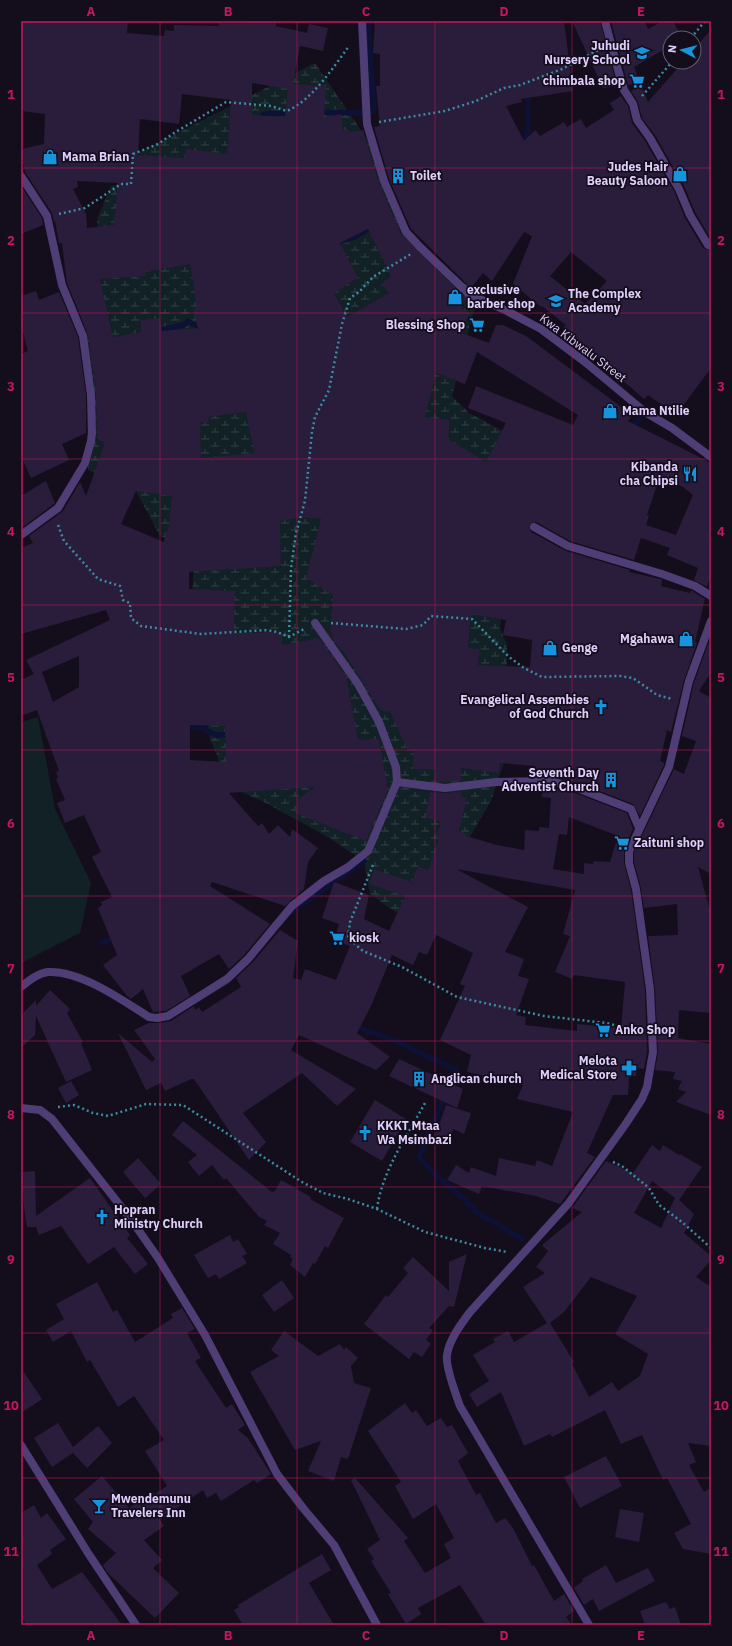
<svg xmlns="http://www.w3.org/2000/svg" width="732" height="1646" font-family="'IBM Plex Sans',sans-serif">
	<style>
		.green { fill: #112125 }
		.wetland { fill: url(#wetland-marsh) }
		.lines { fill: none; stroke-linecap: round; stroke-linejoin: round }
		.stream { stroke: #0d1135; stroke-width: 5.5 }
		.building { fill: #2a1c3b; fill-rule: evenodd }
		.path { stroke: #398da2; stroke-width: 2.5; stroke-dasharray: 2 3; stroke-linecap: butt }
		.minor { stroke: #4f3d76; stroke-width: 8 }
		.grid { fill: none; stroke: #c2185b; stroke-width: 1; stroke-opacity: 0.55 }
		.labels { text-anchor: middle; stroke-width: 3.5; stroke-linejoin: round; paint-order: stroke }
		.poi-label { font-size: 12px; font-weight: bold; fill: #dfcefa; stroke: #140e1c; text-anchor: start }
		.street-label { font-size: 12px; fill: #dfcefa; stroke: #140e1c }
		.neatline { fill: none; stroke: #c2185b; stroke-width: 1.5 }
		.grid-label { font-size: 13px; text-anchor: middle; font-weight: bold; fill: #c2185b }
	</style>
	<defs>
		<pattern id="wetland-marsh" width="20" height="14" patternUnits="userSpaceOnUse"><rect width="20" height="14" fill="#112125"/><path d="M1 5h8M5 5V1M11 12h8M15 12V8" fill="none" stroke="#334046"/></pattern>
	</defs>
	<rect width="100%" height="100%" fill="#140e1c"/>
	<path class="green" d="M38 717 55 809 91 883 80 933 21 963V722Z"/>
	<path class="wetland" d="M315 63 369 142 408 237 478 294 452 396 469 413 528 444 541 513 527 534 503 602 500 628 507 645 506 720 503 765 491 801 471 835 453 885 397 913 370 894 364 861 326 836 266 803 239 791 219 777 218 757 210 739 191 612 195 548 160 536 136 491 88 470 86 311 101 290 97 219 111 186 132 184 134 155Z"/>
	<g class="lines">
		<g class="stream">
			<path d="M318 112 366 113 374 111 368 21"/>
			<path d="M262 123 263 115 271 113 292 114"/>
			<path d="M519 143 527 136 528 113 527 91"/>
			<path d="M339 242 355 237 371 227"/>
			<path d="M156 331 184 325 188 321 203 330"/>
			<path d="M630 430 645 412"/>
			<path d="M183 726 201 728 216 735 233 734"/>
			<path d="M288 914 364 861"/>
			<path d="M101 943 116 937"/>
			<path d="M354 1026 396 1041 456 1070 419 1157 436 1176 454 1190 480 1215 522 1238"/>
		</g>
	</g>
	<g class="building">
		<path d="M21 21H128L127 33 164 36 165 30 174 31V25L219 26 218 23H245L246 21H276V26L307 33 309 24 328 28 323 51 300 46 293 84 326 86 324 117 341 114 343 130 348 129 349 132 363 130 379 183 401 234 466 298 461 308 470 314 459 332 489 343 496 325H503L526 336 632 415 628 421 711 463V573L707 587 694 580 698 568 667 555 670 548 641 538 634 560 570 541 536 522H532L529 527 531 532 566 551 630 570 629 572 660 579 662 580 661 586 690 593 691 590 705 599 695 642 697 643 684 680 671 732 667 730 660 761 664 763V765L640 816 633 804 579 783 552 776H534L535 766 500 763 499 773 461 768V781L445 782 433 781 436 770 413 769 414 751H408L390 712 381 711 340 646V650L331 636H333L330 632 333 595 306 578 321 518H298L280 521 281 566 189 572V589L235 591 234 633 282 632V645L289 644V646V644L319 638 346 676 358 740 379 739 388 790 366 841 295 813 298 799 315 787 229 793 258 826 262 823 269 834 278 825 290 837 292 829 318 848 308 862 304 889 285 906 212 882 210 886 270 924 244 955 229 969 219 954 181 976 190 996 166 1011 153 1012 143 989 131 999 127 996 103 965 117 955 98 908 102 905 101 902 112 897 92 857 101 852 84 815 65 823 57 803 65 800 56 779 58 778 56 772 59 771 37 710 21 716V680L34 674 26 660 110 620 106 610 21 634V548L33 543 29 536 63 511 80 482 86 496 105 443 97 439 96 394 88 335 67 283 62 243H59L55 221 54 222 52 213 25 172 21 154V150L26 148 44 144 45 114 21 111ZM252 83 288 89 285 117 252 115ZM182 94 231 100 227 154 186 149 185 158 138 155 140 119 179 124ZM77 181 118 183 114 225 87 228 86 214 73 189 78 187ZM368 229 391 276 381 284 389 293 347 317 334 293 358 278 340 243ZM190 264 197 308 193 309 198 328 162 331 160 318 140 320 141 332 113 337 100 279 146 276V272ZM477 352 578 415 573 425 476 386 468 408 506 423 486 462 448 439 450 420 425 417 436 373 465 384ZM246 412 254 453 201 458 200 422 208 423 209 417ZM660 476 683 487 693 495 676 535 646 525 649 516 647 515ZM136 491 172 496 168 531H166L164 542 121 524ZM471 614 506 620 503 635 532 640 530 667 478 665 480 649 468 648ZM79 656V687L53 702 42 672ZM190 725 225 726 226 762 190 760Z"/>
		<path d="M375 21H564L573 91 521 99 522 102 506 106 524 141 535 130 540 136 564 122 567 127 581 119 586 128 614 110 610 103 621 96 628 106 632 123 645 141 674 191 685 218 703 248 711 251V368L676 415 648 395 644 399 563 328 566 325 542 306 541 307 513 284 532 236 524 232 492 281 483 273 471 288 411 229 389 179 374 127 380 126 376 86H380V54L373 53ZM571 252 607 281 585 304 550 276Z"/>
		<path d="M572 21H600L617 86 603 88Z"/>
		<path d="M611 21H645L648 29 663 21H673L682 38H670V46L634 67 640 83 628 85Z"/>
		<path d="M711 30V239L695 212 684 186 655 135 642 118 638 102 631 91 641 85 648 102 683 62H694V49Z"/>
		<path d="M21 186 42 218 43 225 21 234Z"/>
		<path d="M36 291 39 300 59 292 78 337 86 395V433L62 444 69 460 31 478 21 456V354L28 351 21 325V296Z"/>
		<path d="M46 481 55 503 23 527 21 524V496Z"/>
		<path d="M708 644 711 645V672L699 691 711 698V874L698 867 711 914V1013L679 1010 678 1038 711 1044V1115L676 1102 686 1092 678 1089 682 1081 673 1079 675 1072 655 1070 658 1052 655 989 648 936 678 935 677 904 644 908 641 888 634 862V852L674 769 684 774 696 741 682 736 694 683Z"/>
		<path d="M543 787H550L575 793 627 813 633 829 624 849V863L631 890 645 990 647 1052 644 1069 637 1068 636 1076H629L628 1095H613L587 1153 595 1157 560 1204 536 1196 482 1186 479 1194 447 1180 456 1165 469 1173 471 1167 496 1176 499 1158 535 1166 537 1160 552 1166 573 1112 517 1099 523 1085 467 1072 471 1055 440 1040 465 986 460 984 473 953 436 935 427 955 419 952 413 965 392 955 371 1006 357 1033 390 1057 376 1070 299 1035 291 1050 356 1089 337 1106 302 1073 262 1100 243 1113 266 1142 249 1160 194 1079H191L165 1091 161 1083 146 1090 118 1033 152 1062 155 1059 134 1030 149 1023H158L171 1021 194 1006 195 1010 199 1007 202 1012 241 987 236 978 252 963 280 930 298 941 293 978 301 980 305 969 336 980 350 946 334 940 339 924 322 918 334 882 369 895 364 919 389 931 405 896 369 884 374 869 412 882 418 866 428 871 439 838 436 837 441 822 425 817 430 792 445 793 461 792 462 797 467 798 459 831 467 834 466 836 497 845 524 850 525 830 539 831V827L549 828 551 798 542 797ZM569 817 618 836 610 862 594 861 593 864 584 863V874L553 869 559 834 567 835ZM456 869 575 890 563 934 570 936 555 972 572 979 574 975 625 982 621 1028 577 1024V1031L525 1025 526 1017 516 1015 529 979 518 976 524 959 505 952 528 907Z"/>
		<path d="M50 990 70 1009 67 1013 83 1042 81 1043 92 1070 66 1082 36 1016 35 1035 21 1048V1015L36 1000V1006Z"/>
		<path d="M399 1059 463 1089 457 1108 389 1076Z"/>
		<path d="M71 1081 79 1095 66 1103 58 1088Z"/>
		<path d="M375 1100 406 1119 382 1161 350 1142Z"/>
		<path d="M446 1105 471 1113 464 1134 453 1129 449 1140 435 1136Z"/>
		<path d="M183 1121 272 1192 275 1191 281 1180 311 1197 310 1199 344 1218 328 1248 325 1246 315 1264 313 1263 305 1277 290 1265 293 1259 290 1257 291 1255 273 1244 280 1233 264 1225 267 1221 259 1217 226 1178 224 1180 212 1165 199 1176 188 1162 197 1155 172 1135Z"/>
		<path d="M652 1145 660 1151 663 1145 679 1155 680 1154 702 1167 679 1200 694 1214 684 1233 711 1256V1260L696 1277 711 1287V1446L688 1443 696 1462 689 1465 704 1492 711 1488V1554L683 1549 674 1533 691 1524 667 1478 663 1480 642 1435 621 1444 605 1410 552 1437 550 1434 524 1446 501 1392 477 1407 469 1394 489 1381 473 1355 495 1342 493 1339 508 1331 514 1342 547 1323 523 1287 545 1273 536 1267 548 1251 542 1245 582 1212 572 1208 606 1161 633 1173ZM652 1181 675 1198 661 1228 634 1213ZM591 1277 637 1296 615 1334 648 1354 640 1376 618 1391 612 1382 589 1397 572 1364 574 1362 550 1323 564 1312Z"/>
		<path d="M138 1158 161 1184 145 1198 123 1172Z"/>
		<path d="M35 1171 36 1216 90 1178 130 1235 127 1238 148 1264 135 1274 114 1247 88 1264 61 1226 39 1235 36 1227H27L21 1188V1172Z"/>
		<path d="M230 1235 233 1242 238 1239 247 1254 242 1256 247 1263 219 1279 216 1274 208 1278 194 1255Z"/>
		<path d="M467 1254 454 1307 449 1306 429 1328 433 1330 426 1340 431 1344 422 1357 414 1352 409 1359 364 1324 386 1295 388 1297 408 1273 403 1268 413 1257 449 1291V1262Z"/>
		<path d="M282 1280 294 1298 274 1312 262 1295Z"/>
		<path d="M97 1282 113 1312 117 1310 135 1342 173 1318 171 1314 182 1308 195 1329 187 1333 201 1358 195 1361 226 1408 232 1404 245 1425 238 1430 248 1438 271 1474 257 1483 254 1480 221 1501 216 1493 207 1498 203 1490 160 1520 164 1526 144 1540 162 1560 153 1568 179 1593 155 1618 107 1572 103 1565 116 1553 88 1529 93 1522 74 1499 102 1476 129 1508 153 1492 155 1494 167 1486 145 1451 164 1440 134 1396 118 1407 90 1360 87 1362 71 1331 53 1342 46 1330 64 1319 56 1304Z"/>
		<path d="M284 1331 318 1356 340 1344 344 1350 346 1347 358 1358 351 1366 354 1383 371 1388 348 1459 341 1457 334 1481 308 1471 321 1441 295 1450 250 1372 279 1356 271 1350Z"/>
		<path d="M21 1368 42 1399 21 1413Z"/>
		<path d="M405 1403 412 1413 416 1410 427 1426 441 1418 447 1427 452 1425 468 1453 458 1461 476 1495 480 1493 496 1523 505 1518 513 1528 532 1566 534 1565 554 1601 564 1594 574 1611 566 1617 572 1625H486L460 1585 418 1608 421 1614 406 1624 388 1594 391 1593 371 1561 374 1559 367 1549 380 1540 351 1480 355 1478 408 1538 404 1541 425 1573 451 1558 444 1544 454 1538 436 1504 413 1519 395 1486 401 1482 368 1431Z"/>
		<path d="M58 1423 73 1447 98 1426 112 1443 87 1468 73 1453 52 1467 34 1438Z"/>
		<path d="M606 1456 622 1486 580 1508 564 1477Z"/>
		<path d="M34 1505 41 1518 47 1513 66 1539 50 1550 52 1554 37 1565 52 1589 82 1572 122 1625H27L21 1616V1513Z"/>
		<path d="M620 1509 644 1513 639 1542 615 1537Z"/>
		<path d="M322 1554 331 1570 309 1583 334 1625H243L234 1610 239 1607 238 1605Z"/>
		<path d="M606 1565 616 1583 648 1568 655 1581 599 1611 593 1599 584 1605 574 1588 583 1581 582 1579Z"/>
		<path d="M666 1602 670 1609 675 1607 681 1625H645L640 1611Z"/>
	</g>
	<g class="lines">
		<g class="path">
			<path d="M691 38 705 21"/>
			<path d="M642 96 672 62"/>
			<path d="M379 122 445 111 476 101 504 88 520 85 562 69 600 49"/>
			<path d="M59 214 85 208 121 184H131L133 154 158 144 174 133 226 102 271 106 287 111C312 100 333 68 349 46"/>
			<path d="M58 525 64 541 98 579 120 586 123 600 130 603 131 618 141 626 201 634 267 630 277 632 289 637 304 629"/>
			<path d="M331 623 406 629 423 625 431 616 472 619 509 657 524 668 542 677 620 676 633 678 657 695 672 699"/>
			<path d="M289 637 291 568 296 533 305 501 312 432 315 417 329 390 342 324 350 298 359 292 373 277 411 254"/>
			<path d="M373 865 350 922 348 938 363 951 402 967 457 997 544 1016 606 1023 640 1031"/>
			<path d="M58 1107 74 1105 93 1113 108 1116 146 1104 183 1105 302 1182 323 1193 348 1199 377 1209 425 1232 485 1248 507 1252"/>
			<path d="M613 1162 622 1166 649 1188 659 1205 682 1222 711 1248"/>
			<path d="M377 1209C382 1171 407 1136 425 1103"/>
		</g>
		<g class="minor">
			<path d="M362 21 367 124 384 181 406 232 420 247 470 295 503 309 541 329 585 362 645 412 672 428 711 457"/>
			<path d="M605 21 618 70 624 90 633 104 637 120 650 138 679 189 690 215 708 245 711 246"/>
			<path d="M21 176 47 216 62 285 83 336 91 395 92 433 91 441 85 463 58 508 21 535"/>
			<path d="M534 527 568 546 662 574 695 586 711 596"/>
			<path d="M397 782 445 788 496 782 551 781 577 788 631 809 639 828"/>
			<path d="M21 987C28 981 38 973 48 972 80 970 122 1000 149 1017L157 1018 168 1016 227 979 248 959 292 906 324 881 348 867 368 851 397 782 396 767 379 722 358 684 315 623"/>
			<path d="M21 1108 40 1110 52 1119 130 1218 158 1258 205 1335 277 1474 303 1508 334 1545 377 1625"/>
			<path d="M21 1445 88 1553 136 1625"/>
			<path d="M589 1625 460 1406C456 1395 445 1366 447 1355 449 1340 461 1324 470 1312L568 1204 625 1125 642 1099 647 1087 653 1052 650 989 636 889 629 863V851L669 767 689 681 711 621"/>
		</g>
	</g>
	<path class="grid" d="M160 21V1625M297 21V1625M435 21V1625M572 21V1625M21 168H711M21 313H711M21 459H711M21 605H711M21 750H711M21 896H711M21 1041H711M21 1187H711M21 1333H711M21 1478H711"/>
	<defs>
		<g id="school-bare" transform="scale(1.2)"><path d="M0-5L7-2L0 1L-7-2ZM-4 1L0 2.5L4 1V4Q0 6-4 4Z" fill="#1794dc" stroke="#140e1c" stroke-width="2.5" paint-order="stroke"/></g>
		<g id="supermarket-bare" transform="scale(1.2)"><path d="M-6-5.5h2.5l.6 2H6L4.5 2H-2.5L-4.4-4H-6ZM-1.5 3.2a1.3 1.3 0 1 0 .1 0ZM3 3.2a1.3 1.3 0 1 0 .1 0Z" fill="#1794dc" stroke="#140e1c" stroke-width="2.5" paint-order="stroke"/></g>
		<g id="shop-bare" transform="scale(1.2)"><path d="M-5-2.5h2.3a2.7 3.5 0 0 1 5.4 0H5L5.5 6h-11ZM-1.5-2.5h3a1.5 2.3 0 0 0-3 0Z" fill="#1794dc" stroke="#140e1c" stroke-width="2.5" paint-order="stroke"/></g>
		<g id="building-bare" transform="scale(1.2)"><path d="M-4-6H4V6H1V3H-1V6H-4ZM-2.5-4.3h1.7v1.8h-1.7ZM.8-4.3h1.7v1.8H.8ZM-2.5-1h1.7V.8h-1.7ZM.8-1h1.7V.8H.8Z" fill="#1794dc" stroke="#140e1c" stroke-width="2.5" paint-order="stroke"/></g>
		<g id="restaurant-bare" transform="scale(1.2)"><path d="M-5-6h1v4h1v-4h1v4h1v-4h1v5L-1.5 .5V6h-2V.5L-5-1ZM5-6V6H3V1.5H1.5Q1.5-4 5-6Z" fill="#1794dc" stroke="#140e1c" stroke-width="2.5" paint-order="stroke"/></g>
		<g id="church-bare" transform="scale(1.2)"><path d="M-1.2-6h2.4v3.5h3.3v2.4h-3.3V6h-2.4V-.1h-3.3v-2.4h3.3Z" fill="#1794dc" stroke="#140e1c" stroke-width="2.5" paint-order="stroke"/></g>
		<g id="pharmacy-bare" transform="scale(1.2)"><path d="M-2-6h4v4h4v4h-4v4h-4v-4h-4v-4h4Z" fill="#1794dc" stroke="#140e1c" stroke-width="2.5" paint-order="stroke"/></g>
		<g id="bar-bare" transform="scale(1.2)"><path d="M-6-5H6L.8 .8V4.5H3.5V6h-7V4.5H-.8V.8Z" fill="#1794dc" stroke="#140e1c" stroke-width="2.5" paint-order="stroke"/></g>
	</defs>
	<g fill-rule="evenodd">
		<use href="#school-bare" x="642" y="53"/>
		<use href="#supermarket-bare" x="637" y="81"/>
		<use href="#shop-bare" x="50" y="157"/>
		<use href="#shop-bare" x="680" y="174"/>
		<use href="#building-bare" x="398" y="176"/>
		<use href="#shop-bare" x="455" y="297"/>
		<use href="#school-bare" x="556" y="301"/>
		<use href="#supermarket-bare" x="477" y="325"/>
		<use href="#shop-bare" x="610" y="411"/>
		<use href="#restaurant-bare" x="690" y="474"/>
		<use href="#shop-bare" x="686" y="639"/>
		<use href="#shop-bare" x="550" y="648"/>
		<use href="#church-bare" x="601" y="707"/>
		<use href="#building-bare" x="611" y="780"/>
		<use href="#supermarket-bare" x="622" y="843"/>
		<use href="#supermarket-bare" x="337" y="938"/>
		<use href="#supermarket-bare" x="603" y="1030"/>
		<use href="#pharmacy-bare" x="629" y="1068"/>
		<use href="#building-bare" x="419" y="1079"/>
		<use href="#church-bare" x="365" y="1133"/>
		<use href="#church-bare" x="102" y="1217"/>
		<use href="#bar-bare" x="99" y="1506"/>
	</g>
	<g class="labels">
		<g class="poi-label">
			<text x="630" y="50" text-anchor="end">Juhudi<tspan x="630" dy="14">Nursery School</tspan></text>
			<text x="625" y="85" text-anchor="end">chimbala shop</text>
			<text x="62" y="161">Mama Brian</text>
			<text x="668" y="171" text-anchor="end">Judes Hair<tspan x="668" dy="14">Beauty Saloon</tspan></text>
			<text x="410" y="180">Toilet</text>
			<text x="467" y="294">exclusive<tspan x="467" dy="14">barber shop</tspan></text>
			<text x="568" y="298">The Complex<tspan x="568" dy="14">Academy</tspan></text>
			<text x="465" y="329" text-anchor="end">Blessing Shop</text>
			<text x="622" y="415">Mama Ntilie</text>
			<text x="678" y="471" text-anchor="end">Kibanda<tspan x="678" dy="14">cha Chipsi</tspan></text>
			<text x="674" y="643" text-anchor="end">Mgahawa</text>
			<text x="562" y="652">Genge</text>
			<text x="589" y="704" text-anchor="end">Evangelical Assembies<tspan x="589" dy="14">of God Church</tspan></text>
			<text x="599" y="777" text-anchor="end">Seventh Day<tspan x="599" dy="14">Adventist Church</tspan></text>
			<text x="634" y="847">Zaituni shop</text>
			<text x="349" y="942">kiosk</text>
			<text x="615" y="1034">Anko Shop</text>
			<text x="617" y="1065" text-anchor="end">Melota<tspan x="617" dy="14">Medical Store</tspan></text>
			<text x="431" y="1083">Anglican church</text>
			<text x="377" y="1130">KKKT Mtaa<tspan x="377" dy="14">Wa Msimbazi</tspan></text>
			<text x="114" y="1214">Hopran<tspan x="114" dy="14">Ministry Church</tspan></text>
			<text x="111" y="1503">Mwendemunu<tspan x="111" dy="14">Travelers Inn</tspan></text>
		</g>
		<g class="street-label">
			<text transform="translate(583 348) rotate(37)" y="4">Kwa Kibwalu Street</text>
		</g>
	</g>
	<rect width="732" height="1646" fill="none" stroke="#140e1c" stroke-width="44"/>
	<g transform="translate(682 50) rotate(277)"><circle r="19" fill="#140e1c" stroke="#655b75"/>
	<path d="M0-3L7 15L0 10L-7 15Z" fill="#1794dc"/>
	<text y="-6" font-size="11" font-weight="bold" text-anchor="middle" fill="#dfcefa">N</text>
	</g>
	<rect x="22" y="22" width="688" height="1602" class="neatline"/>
	<g class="grid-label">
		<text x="91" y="16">A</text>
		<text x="228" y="16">B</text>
		<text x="366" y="16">C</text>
		<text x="504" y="16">D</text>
		<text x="641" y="16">E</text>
		<text x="11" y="99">1</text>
		<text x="721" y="99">1</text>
		<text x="11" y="245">2</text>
		<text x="721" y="245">2</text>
		<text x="11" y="391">3</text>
		<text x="721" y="391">3</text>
		<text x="11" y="536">4</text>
		<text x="721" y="536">4</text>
		<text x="11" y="682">5</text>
		<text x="721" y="682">5</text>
		<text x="11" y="828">6</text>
		<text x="721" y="828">6</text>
		<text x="11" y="973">7</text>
		<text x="721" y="973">7</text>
		<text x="11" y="1119">8</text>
		<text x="721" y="1119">8</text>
		<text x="11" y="1264">9</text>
		<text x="721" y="1264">9</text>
		<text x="11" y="1410">10</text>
		<text x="721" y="1410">10</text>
		<text x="11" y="1556">11</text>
		<text x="721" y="1556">11</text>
		<text x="91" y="1640">A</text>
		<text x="228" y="1640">B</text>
		<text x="366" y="1640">C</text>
		<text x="504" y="1640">D</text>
		<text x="641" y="1640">E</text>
	</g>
</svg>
